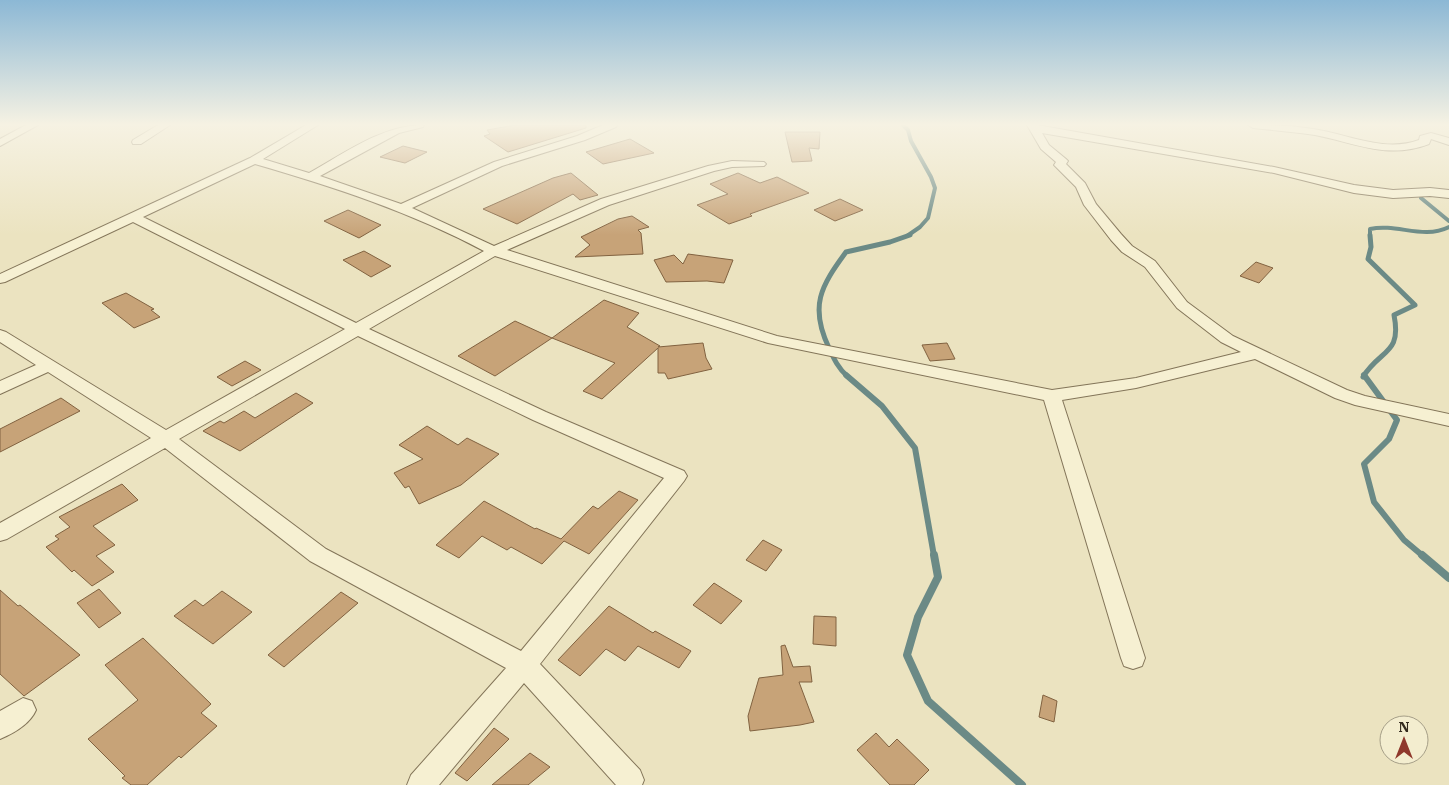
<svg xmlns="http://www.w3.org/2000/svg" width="1449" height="785" font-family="'IBM Plex Serif',serif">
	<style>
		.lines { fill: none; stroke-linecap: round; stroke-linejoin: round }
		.stream-far3 { stroke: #6b8a86; stroke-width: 4 }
		.stream-far2 { stroke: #6b8a86; stroke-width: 5 }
		.stream-far1 { stroke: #6b8a86; stroke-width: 6 }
		.stream { stroke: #6b8a86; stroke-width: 8 }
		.building { fill: #c7a378; stroke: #816240 }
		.minor-casing { stroke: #837559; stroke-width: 2 }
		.minor { fill: #f6f0d2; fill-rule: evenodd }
	</style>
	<rect width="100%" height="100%" fill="#ebe3c0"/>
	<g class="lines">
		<g class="stream-far3">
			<path d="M903 125 908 130 911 141 931 177 935 188 928 218 920 227 907 236"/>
			<path d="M1421 198 1449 221"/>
			<path d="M1370 236V229C1397 223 1423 240 1449 227"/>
		</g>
		<g class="stream-far2">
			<path d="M848 377C838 368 834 359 829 348 809 306 821 286 846 252L890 242 910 235"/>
			<path d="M1363 377C1380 349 1402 355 1394 315L1415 305 1368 259 1371 247 1370 235"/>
		</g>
		<g class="stream-far1">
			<path d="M846 375 882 406 915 448 934 556"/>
			<path d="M1364 375 1397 420 1389 439 1364 464 1374 502 1404 540 1423 556"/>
		</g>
		<g class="stream">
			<path d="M934 555 938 577 918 617 907 655 928 701 1022 785"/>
			<path d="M1422 555 1449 578"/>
		</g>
	</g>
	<g class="building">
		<path d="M515 125H586V128L508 152 484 136 490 134 487 130Z"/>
		<path d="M785 132H820L819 149 809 148 812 161 792 162Z"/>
		<path d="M630 139 654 153 603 164 586 152Z"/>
		<path d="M403 146 427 152 405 163 380 157Z"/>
		<path d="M571 173 598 195 580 200 573 194 517 224 483 209 553 178Z"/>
		<path d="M738 173 760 183 777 177 809 193 750 214 752 216 729 224 697 205 728 194 710 184Z"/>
		<path d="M840 199 863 210 835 221 814 210Z"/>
		<path d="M348 210 381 225 359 238 324 221Z"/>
		<path d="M632 216 649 227 638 230 641 233 643 254 575 257 590 245 581 237 618 219Z"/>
		<path d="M364 251 391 266 371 277 343 260Z"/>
		<path d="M688 254 733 260 724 283 707 281 666 282 654 260 674 255 683 264Z"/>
		<path d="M1256 262 1273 268 1259 283 1240 276Z"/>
		<path d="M126 293 154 309 151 310 160 317 134 328 102 303Z"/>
		<path d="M604 300 639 313 627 327 660 346 658 347 703 343 706 358 712 369 668 379 665 373H658V348L602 399 583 391 615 363 552 338Z"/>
		<path d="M515 321 552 338 495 376 458 356Z"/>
		<path d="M947 343 955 359 930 361 922 345Z"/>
		<path d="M245 361 261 370 232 386 217 377Z"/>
		<path d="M296 393 313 403 240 451 203 431 220 421 224 423 244 411 255 418Z"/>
		<path d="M61 398 80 411 0 452V429Z"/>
		<path d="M427 426 458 445 467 438 499 454 461 485 419 504 409 486 405 488 394 473 423 459 399 445Z"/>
		<path d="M122 484 138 500 93 526 115 545 96 556 114 572 92 586 74 570 72 572 46 547 59 539 55 536 70 527 59 517Z"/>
		<path d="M619 491 638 500 589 554 564 541 542 564 511 547 507 550 482 536 459 558 436 545 484 501 535 529 536 528 561 539 593 506 598 509Z"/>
		<path d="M763 540 782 550 766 571 746 560Z"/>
		<path d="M714 583 742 601 721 624 693 605Z"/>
		<path d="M99 589 121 613 99 628 77 603Z"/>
		<path d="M0 590 18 606 20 605 80 655 24 696 0 674Z"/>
		<path d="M222 591 252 612 213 644 174 616 195 600 203 606Z"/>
		<path d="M341 592 358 603 284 667 268 655Z"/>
		<path d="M609 606 653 633 655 631 691 651 679 668 638 646 625 661 606 649 580 676 558 660Z"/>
		<path d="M814 616 836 617V646L813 644Z"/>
		<path d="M143 638 211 704 201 713 217 726 181 758 179 756 147 785H131L122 778 125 776 88 739 138 700 105 665Z"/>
		<path d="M785 645 793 667 810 666 812 682H799L814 722 800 725 750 731 748 716 759 678 783 675 781 646Z"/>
		<path d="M1043 695 1057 701 1054 722 1039 717Z"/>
		<path d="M494 728 509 739 467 781 455 773Z"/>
		<path d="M876 733 889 747 897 739 929 770 914 785H890L857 750Z"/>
		<path d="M530 753 550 767 528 785H492Z"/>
	</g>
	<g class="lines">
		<g class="minor-casing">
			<g id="minor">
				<path d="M26 125H38L0 146V139Z"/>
				<path d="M158 125H170L141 144H133L132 142 133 140Z"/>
				<path d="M306 125H318L263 159 309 173C345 153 382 125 424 125L423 127 399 133 320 176 401 204 494 162 577 136 603 125H617L616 127 585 140 502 166 412 208 494 246 601 199 708 166 732 161 764 162 766 164 764 166 732 167 714 171 609 205 507 250 777 336 1052 390 1136 378 1241 352 1221 342 1177 308 1145 267 1122 252 1111 240 1084 205 1076 187 1054 165 1056 162 1041 149 1027 125H1037L1274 167 1354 185 1393 190 1430 188 1449 190V198L1430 196 1393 198 1354 193 1274 173 1042 133 1049 145 1066 159 1068 161 1066 164 1085 183 1096 204 1121 234 1132 246 1155 261 1187 302 1233 336 1347 390 1365 396 1449 414V426L1355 405 1335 398 1255 359 1136 388 1062 400 1145 658 1142 666 1133 669 1124 666 1121 658 1044 400 768 343 495 256 369 329 546 412 684 471 687 476 684 481 540 664 640 770 644 780 642 785H616L524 683 439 785H407L411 775 506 668 310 561 165 448 7 539 0 541V523L151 438 48 372 0 394V381L36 365 0 342V330L6 332 166 430 345 329 133 222 5 282 0 283V274L250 158ZM255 164C334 187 411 212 484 251L356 323 143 217ZM358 336 533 420 664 478 521 651 326 549 179 439Z"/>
				<path d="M1248 125C1270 125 1291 125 1313 129 1348 134 1384 153 1419 140L1420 136 1431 133 1449 138V145L1431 139 1429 144C1387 160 1356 143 1315 135 1295 132 1274 130 1253 128Z"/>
				<path d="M23 698 32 701 36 710C30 724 14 733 0 739V711Z"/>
			</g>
		</g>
		<use href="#minor" class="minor"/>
	</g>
	<linearGradient id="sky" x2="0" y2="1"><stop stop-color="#8cb8d5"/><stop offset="0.53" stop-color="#f6f2e3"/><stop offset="1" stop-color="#f6f2e3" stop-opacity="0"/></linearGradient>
	<rect width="1449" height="235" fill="url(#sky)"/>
	<g transform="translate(1404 740)"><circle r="24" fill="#f3edcf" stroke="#a69f88"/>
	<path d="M0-4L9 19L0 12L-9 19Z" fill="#8f382c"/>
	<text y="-8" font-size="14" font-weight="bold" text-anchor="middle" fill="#332a1d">N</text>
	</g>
</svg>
